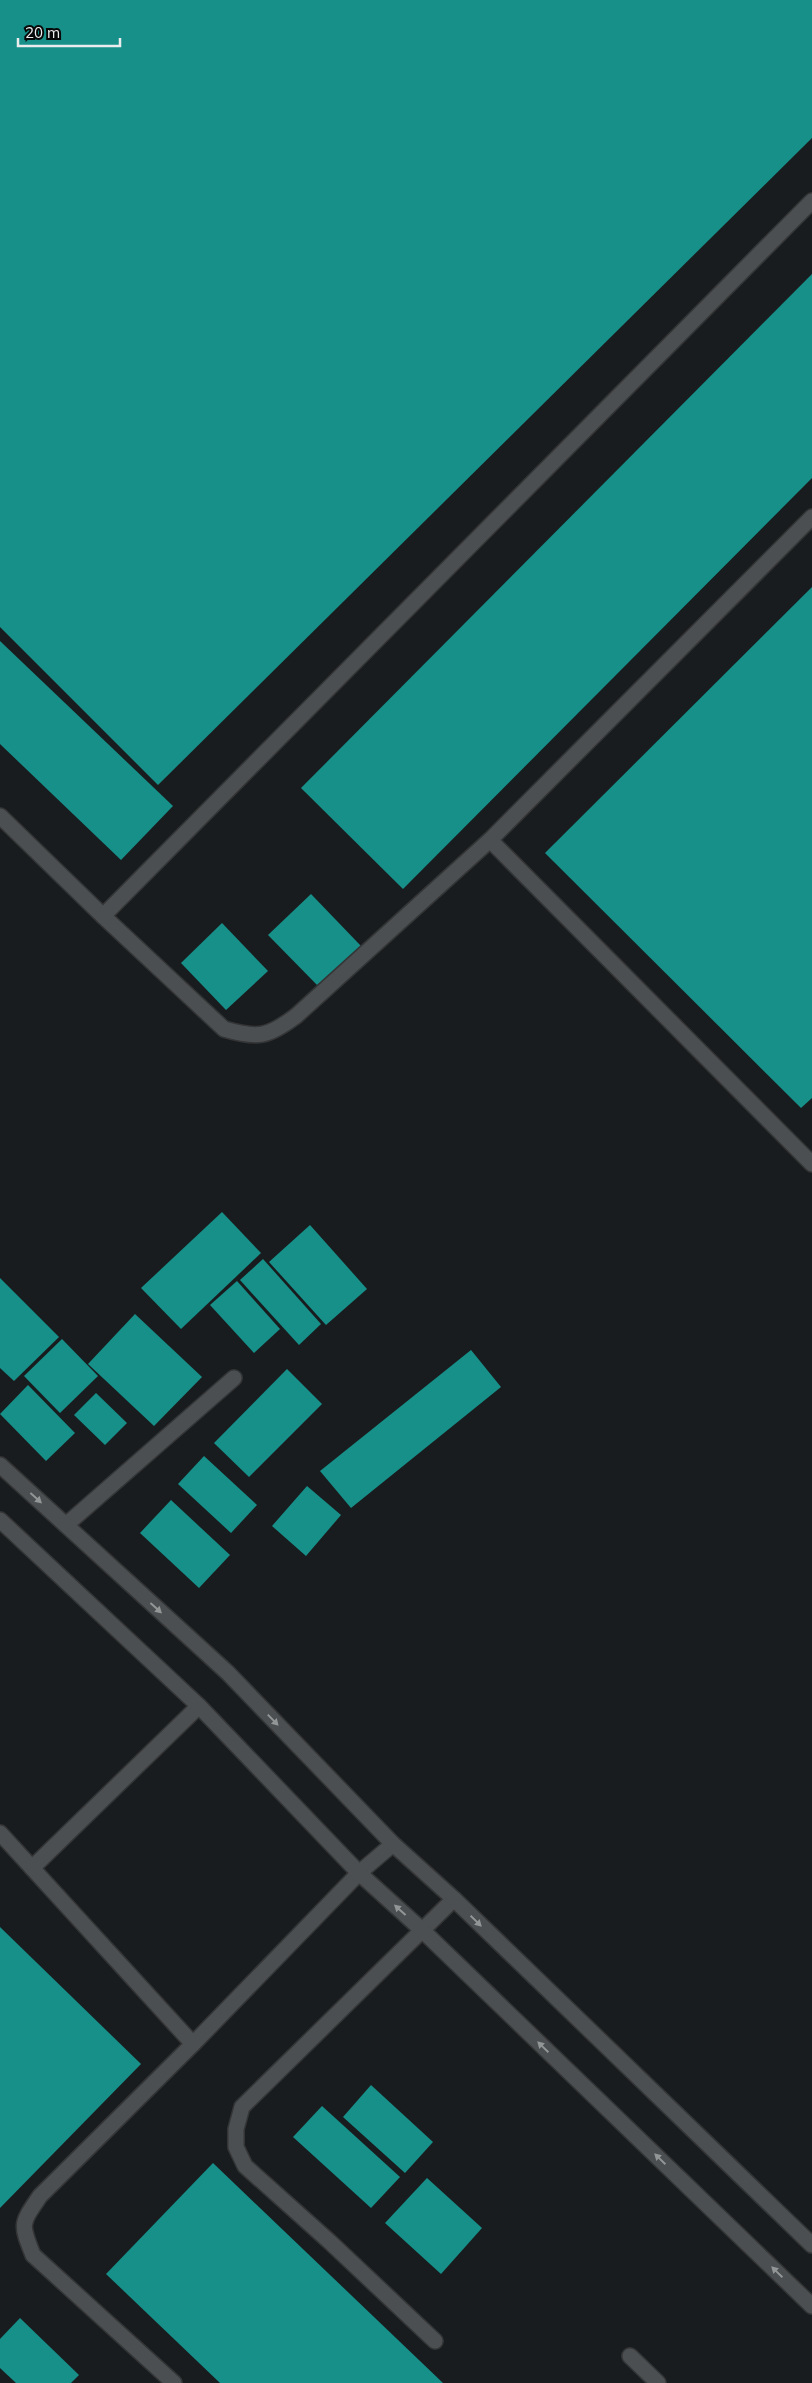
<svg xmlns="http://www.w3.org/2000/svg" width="812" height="2383" font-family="Mulish,sans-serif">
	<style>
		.building { fill: #169089 }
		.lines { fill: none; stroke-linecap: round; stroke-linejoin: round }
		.lane-casing { stroke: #333536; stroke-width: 18 }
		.street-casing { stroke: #333536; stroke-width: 18 }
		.secondary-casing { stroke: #333536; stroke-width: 18 }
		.lane { stroke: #4c4f51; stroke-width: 15 }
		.street { stroke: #4c4f51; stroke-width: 15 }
		.secondary { stroke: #4c4f51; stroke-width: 15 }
		.oneway { fill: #939697 }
	</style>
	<rect width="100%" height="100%" fill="#191c1e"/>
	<g class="building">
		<path d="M0 0H812V138L158 785 0 627Z"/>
		<path d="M812 274V478L403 889 301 788Z"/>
		<path d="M812 587V1098L801 1108 545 853Z"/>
		<path d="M0 641 173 806 121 860 0 744Z"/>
		<path d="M311 894 361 946 318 986 268 935Z"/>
		<path d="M222 923 268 971 226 1010 181 963Z"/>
		<path d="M222 1212 261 1253 181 1329 141 1288Z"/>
		<path d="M310 1225 367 1289 326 1325 269 1262Z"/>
		<path d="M263 1259 321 1324 299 1345 240 1280Z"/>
		<path d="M0 1278 59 1337 14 1381 0 1368Z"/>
		<path d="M237 1281 280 1329 254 1353 210 1305Z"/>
		<path d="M135 1314 202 1377 154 1426 88 1364Z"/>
		<path d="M62 1339 98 1376 60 1413 24 1376Z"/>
		<path d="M471 1350 501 1387 351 1508 320 1471Z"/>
		<path d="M287 1369 322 1404 249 1477 214 1443Z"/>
		<path d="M28 1385 75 1433 46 1461 0 1414Z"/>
		<path d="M96 1393 127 1423 105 1445 74 1415Z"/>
		<path d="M204 1456 257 1505 231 1533 178 1484Z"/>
		<path d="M307 1486 341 1515 306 1556 272 1526Z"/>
		<path d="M171 1500 230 1555 199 1588 140 1533Z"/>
		<path d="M0 1927 141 2064 0 2208Z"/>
		<path d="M371 2085 433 2142 405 2173 343 2117Z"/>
		<path d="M322 2106 400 2177 371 2208 293 2137Z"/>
		<path d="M213 2163 443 2383H220L106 2274Z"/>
		<path d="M427 2178 482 2228 441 2274 385 2223Z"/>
		<path d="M20 2318 79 2375 71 2383H16L0 2368V2339Z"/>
	</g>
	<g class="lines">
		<g class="lane-casing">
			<g id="lane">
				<path d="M0 816 103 916 224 1029C258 1039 268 1037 296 1016L490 840 812 517"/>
				<path d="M490 840 812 1164"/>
				<path d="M103 916 812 201"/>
				<path d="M0 1833 193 2044"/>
				<path d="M32 1868 199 1706"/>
				<path d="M435 2341 330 2242 245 2166 236 2147V2129L242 2107 454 1899"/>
				<path d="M630 2356 658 2383"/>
				<path d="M174 2383 33 2255C20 2223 21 2224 40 2196L193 2044 359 1873 393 1844"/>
			</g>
		</g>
		<g class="street-casing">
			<path id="street" d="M66 1525 234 1378"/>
		</g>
		<g class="secondary-casing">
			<g id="secondary">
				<path d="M0 1465 228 1673 393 1844 454 1899 812 2245"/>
				<path d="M0 1520 199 1706 359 1873 422 1930 812 2306"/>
			</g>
		</g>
		<use href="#lane" class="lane"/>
		<use href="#street" class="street"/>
		<use href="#secondary" class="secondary"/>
	</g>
	<defs><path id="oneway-solid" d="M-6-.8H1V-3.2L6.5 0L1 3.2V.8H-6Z" transform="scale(1.25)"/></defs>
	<g class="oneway">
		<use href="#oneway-solid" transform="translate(36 1498) rotate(42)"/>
		<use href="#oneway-solid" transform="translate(156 1608) rotate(42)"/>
		<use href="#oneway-solid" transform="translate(273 1720) rotate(46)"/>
		<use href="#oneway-solid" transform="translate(400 1910) rotate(-138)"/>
		<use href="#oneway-solid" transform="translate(476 1921) rotate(44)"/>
		<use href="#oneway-solid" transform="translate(543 2047) rotate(-136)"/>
		<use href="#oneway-solid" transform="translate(660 2159) rotate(-136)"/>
		<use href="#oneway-solid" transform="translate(777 2272) rotate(-136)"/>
	</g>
	<path d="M18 38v8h102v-8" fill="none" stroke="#eaeced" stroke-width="2.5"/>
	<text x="25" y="38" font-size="15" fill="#eaeced" stroke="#060707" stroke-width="4" paint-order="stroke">20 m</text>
</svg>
